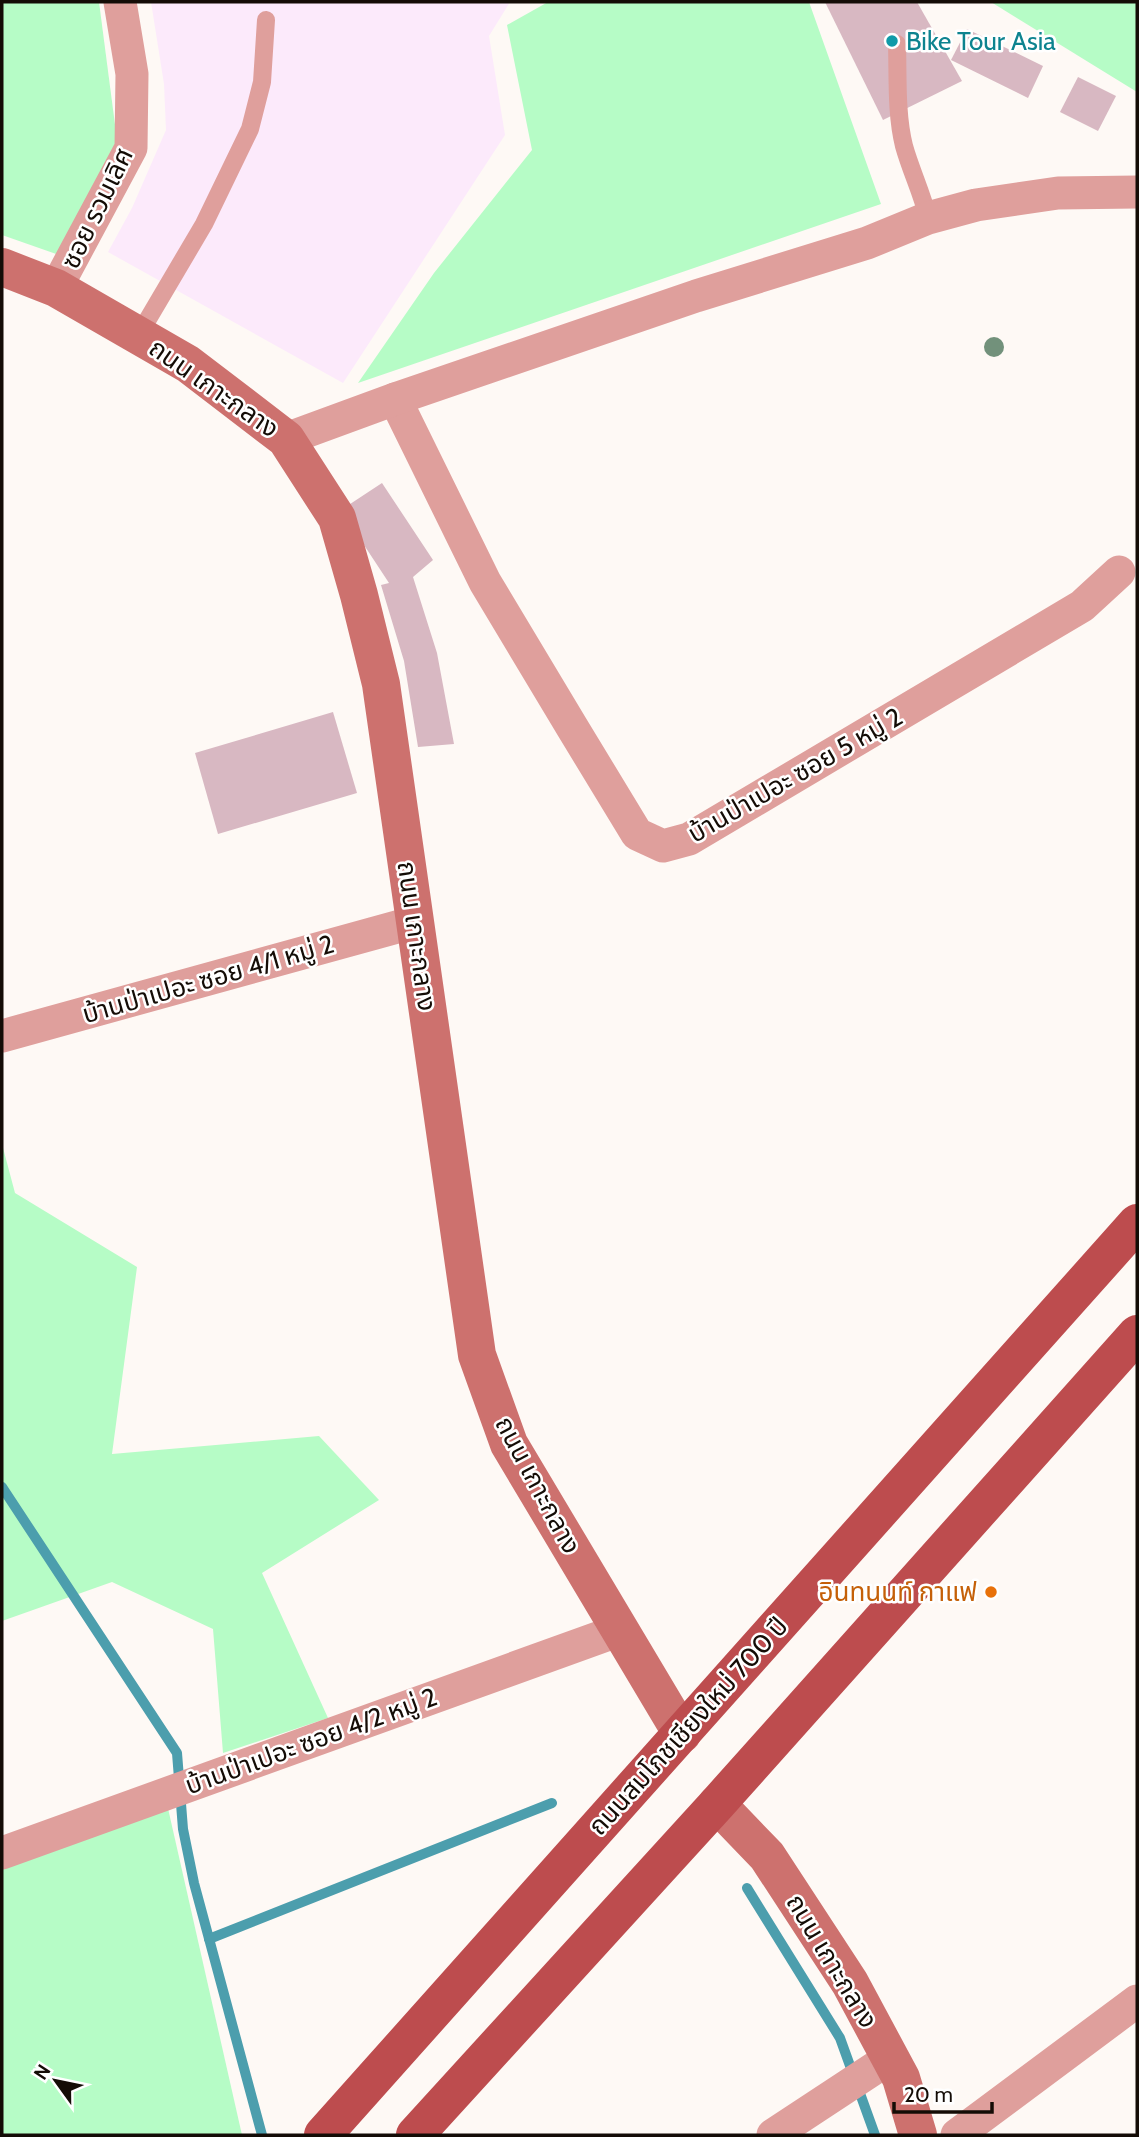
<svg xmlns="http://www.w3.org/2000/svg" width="1139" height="2137" font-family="Cabin,'Noto Sans Thai',sans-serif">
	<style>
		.commercial { fill: #fceafb }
		.green { fill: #b6fcc6 }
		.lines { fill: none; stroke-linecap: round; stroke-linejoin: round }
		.stream { stroke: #4c9ead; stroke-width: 10 }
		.building { fill: #d8b8c2 }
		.lane { stroke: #df9f9c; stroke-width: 18 }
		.street { stroke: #df9f9c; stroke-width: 33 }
		.secondary { stroke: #cd716e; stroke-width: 38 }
		.primary { stroke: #bd4c4e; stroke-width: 38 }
		.tree { fill: #72917b }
		.culture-dot { fill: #0f9aa8; stroke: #fff; stroke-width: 2.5 }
		.food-dot { fill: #e8710a; stroke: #fff; stroke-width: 2.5 }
		.labels { text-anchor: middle; stroke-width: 5; stroke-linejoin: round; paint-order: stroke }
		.culture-label { font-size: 26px; fill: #0d838f; stroke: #fff; text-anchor: start }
		.street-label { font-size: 26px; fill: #140c06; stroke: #fff }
		.food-label { font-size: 26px; fill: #c56008; stroke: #fff; text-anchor: end }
	</style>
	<rect width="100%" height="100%" fill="#fef9f5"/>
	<path class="commercial" d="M151 2H510L489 36 505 135 343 383 108 252 132 208 166 130 164 84Z"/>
	<g class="green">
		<path d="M2 2H99L117 140 59 255 2 235Z"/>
		<path d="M548 2H809L881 204 358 383 434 273 532 150 507 25Z"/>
		<path d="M991 2H1137V92Z"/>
		<path d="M2 1144 15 1193 137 1267 112 1454 319 1436 379 1500 262 1573 328 1718 223 1753 213 1629 112 1582 2 1621Z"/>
		<path d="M167 1804 242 2135H2V1860Z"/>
	</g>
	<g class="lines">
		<g class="stream">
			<path d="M2 1487 177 1753 183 1829 194 1883 262 2135"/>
			<path d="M747 1888 840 2038 875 2135"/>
			<path d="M209 1939 552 1803"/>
		</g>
	</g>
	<g class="building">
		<path d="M825 2H917L962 81 883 120Z"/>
		<path d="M967 29 1043 66 1028 98 951 60Z"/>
		<path d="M1078 77 1116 96 1098 131 1060 112Z"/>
		<path d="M382 483 433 560 413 577 437 653 454 744 418 747 404 661 381 585 389 583 341 510Z"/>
		<path d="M333 712 357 793 218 834 195 753Z"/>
	</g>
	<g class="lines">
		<g class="lane">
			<path d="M897 44C898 77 896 114 904 146 911 171 922 193 928 218"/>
			<path d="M138 336 204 224 250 129 262 82 266 20"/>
		</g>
		<g class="street">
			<path d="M56 288 131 148 132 74 120 2"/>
			<path d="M395 399 485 582 572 727 637 834 663 846 689 839 1082 606 1119 572"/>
			<path d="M286 439 395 399 696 296 867 243 928 218 976 205 1058 193 1137 192"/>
			<path d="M2 1036 415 922"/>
			<path d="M2 1853 620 1630"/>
			<path d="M773 2135 890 2058"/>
			<path d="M957 2135 1137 2001"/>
		</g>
		<g class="secondary">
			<path d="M2 267 56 288 188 364 286 439 337 518 359 595 381 684 477 1355 509 1444 682 1734"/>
			<path d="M717 1804 767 1856 850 1983 901 2078 918 2135"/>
		</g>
		<g class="primary">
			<path d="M323 2135 1137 1223"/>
			<path d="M415 2135 717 1804 1137 1334"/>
		</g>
	</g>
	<circle class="tree" cx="994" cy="347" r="10"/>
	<circle class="culture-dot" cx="892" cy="41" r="7"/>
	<circle class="food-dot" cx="991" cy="1592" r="7"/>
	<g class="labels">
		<g class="culture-label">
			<text x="906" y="50">Bike Tour Asia</text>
		</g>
		<g class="street-label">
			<text transform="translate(97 208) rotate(-64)" y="9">ซอย รวมเลิศ</text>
			<text transform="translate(214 388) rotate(35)" y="9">ถนน เกาะกลาง</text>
			<text transform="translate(795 775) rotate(-30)" y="9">บ้านป่าเปอะ ซอย 5 หมู่ 2</text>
			<text transform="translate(417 936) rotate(82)" y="9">ถนน เกาะกลาง</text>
			<text transform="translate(208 979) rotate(-16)" y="9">บ้านป่าเปอะ ซอย 4/1 หมู่ 2</text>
			<text transform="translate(538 1485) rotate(62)" y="9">ถนน เกาะกลาง</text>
			<text transform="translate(688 1726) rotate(-48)" y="9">ถนนสมโภชเชียงใหม่ 700 ปี</text>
			<text transform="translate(311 1741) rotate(-20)" y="9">บ้านป่าเปอะ ซอย 4/2 หมู่ 2</text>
			<text transform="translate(832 1961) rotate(59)" y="9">ถนน เกาะกลาง</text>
		</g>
		<g class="food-label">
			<text x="977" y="1601">อินทนนท์ กาแฟ</text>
		</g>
	</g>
	<rect width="1139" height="2137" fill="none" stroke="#140c06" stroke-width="7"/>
	<g transform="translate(56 2081) rotate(303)" stroke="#ffffff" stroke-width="5" paint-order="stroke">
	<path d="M0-5L12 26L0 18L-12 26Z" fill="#140c06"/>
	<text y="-10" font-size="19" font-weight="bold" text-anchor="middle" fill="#140c06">N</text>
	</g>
	<path d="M894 2102v10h98v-10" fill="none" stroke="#140c06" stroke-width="3.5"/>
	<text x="904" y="2102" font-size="21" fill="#140c06" stroke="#ffffff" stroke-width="5" paint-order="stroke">20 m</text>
</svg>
